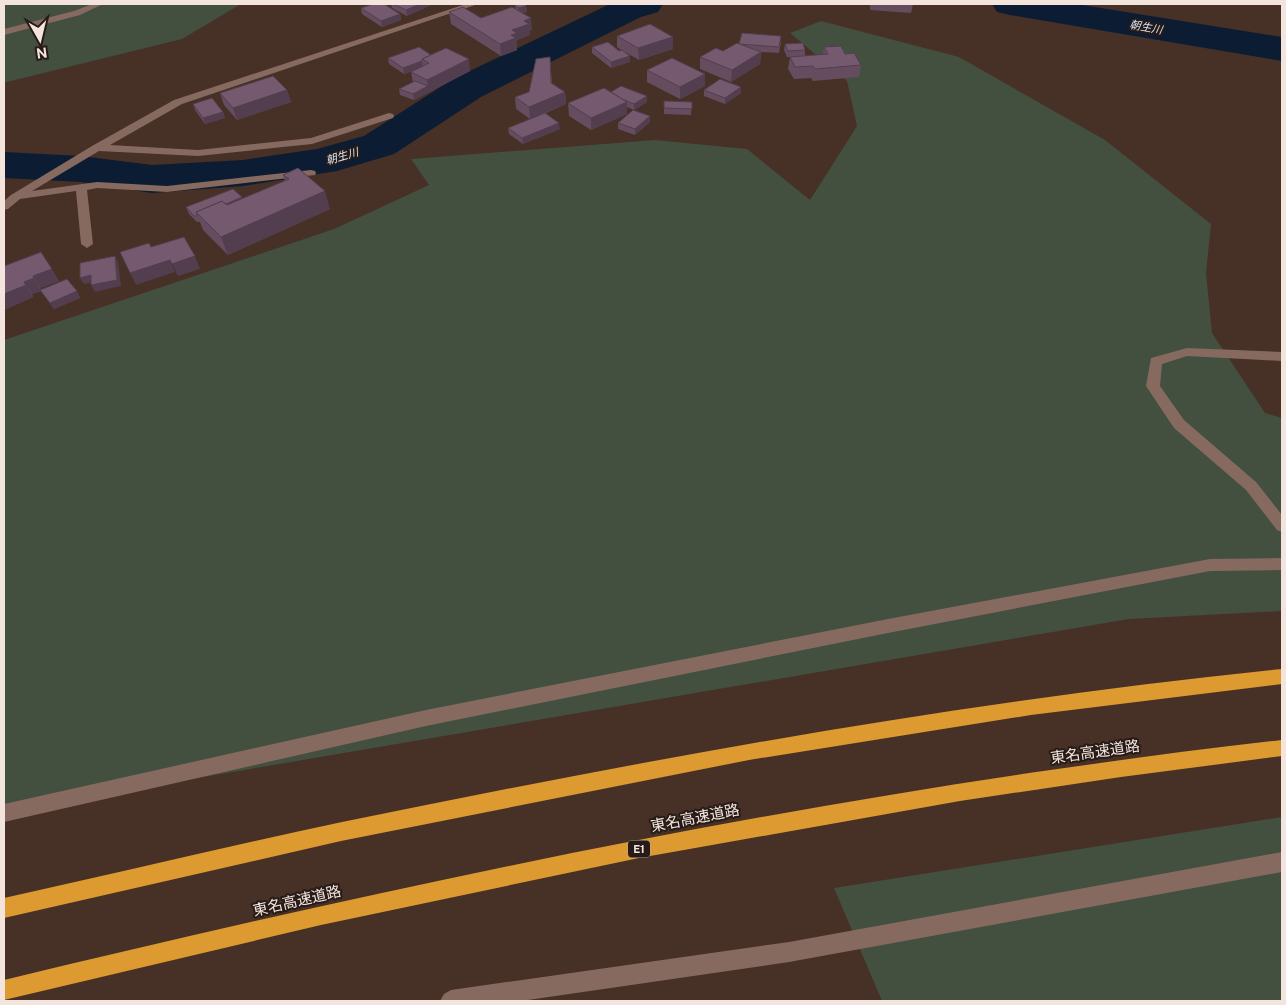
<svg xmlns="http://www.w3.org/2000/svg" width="1286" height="1005" font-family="'Public Sans','Noto Sans JP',sans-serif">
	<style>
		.green { fill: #434f3f }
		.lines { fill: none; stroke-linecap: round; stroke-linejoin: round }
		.river { fill: #0c1c32; fill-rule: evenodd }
		.minor { fill: #866a5f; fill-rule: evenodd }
		.highway { fill: #dc9a30; fill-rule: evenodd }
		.wall { fill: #654d5f }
		.shaded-wall { fill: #523e4e }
		.building { fill: #75596f; stroke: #523e4e }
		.labels { text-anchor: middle; stroke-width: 4; stroke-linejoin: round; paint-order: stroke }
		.far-water-label { font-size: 11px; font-style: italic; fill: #d5e3f8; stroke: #261b16 }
		.shield { fill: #261b16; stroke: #b6a8a2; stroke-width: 1 }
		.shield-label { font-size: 11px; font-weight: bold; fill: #f4e4de }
		.near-street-label { font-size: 15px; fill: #f4e4de; stroke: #261b16 }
	</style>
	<rect width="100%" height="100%" fill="#473026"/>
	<g class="green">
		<path d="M4 4H241L182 39 7 82H4Z"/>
		<path d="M821 21 959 57 1105 140 1211 224 1206 273 1212 333 1265 413 1282 418V611L1129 619 4 811V340L334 229 429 185 411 159 655 140 747 149 810 200 857 126 847 81 790 33Z"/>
		<path d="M1282 817V1001H882L834 888Z"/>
	</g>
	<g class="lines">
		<g class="river">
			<path d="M610 4H663L658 12 641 17 481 97 394 154 337 171 243 186 152 193 81 182 4 178V152L81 156 152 165 243 160 317 149 364 136 453 79Z"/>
			<path d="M992 4H1076L1282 37V61L1010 15 997 12Z"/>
		</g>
		<g class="minor">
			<path d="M92 4H103L80 15 4 35V29L74 11Z"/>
			<path d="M466 4H478L182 104 110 145 198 150 311 138 389 113 393 114 394 116 393 118 312 144 198 156 99 151 32 191 97 182 167 186 311 170 315 171 316 173 315 175 167 192 97 188 87 190 93 244 87 248 81 244 76 191 20 199 8 209 4 210V201L11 195 92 146 174 100Z"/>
			<path d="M1187 348 1282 352V361L1187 356 1162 364 1160 386 1184 420 1256 482 1282 515V532L1277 530 1246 490 1174 428 1146 386 1151 358Z"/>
			<path d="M1282 558V570L1210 571 888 633 426 726 4 822V804L426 710 888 619 1210 559Z"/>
			<path d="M1282 852V872L789 962 521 1001H440L444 994 451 990 789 942Z"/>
		</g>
		<g class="highway">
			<path d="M1282 669V684L1031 715 749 760 341 841 4 918V898C117 873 229 846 342 822 653 758 966 701 1282 669Z"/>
			<path d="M1282 740V756L1121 777 960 801 639 858 321 925 4 1000V980C343 898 684 824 1029 773 1114 761 1198 749 1282 740Z"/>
		</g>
	</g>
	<g class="wall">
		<path d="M391 4H433L407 16 392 8Z"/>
		<path d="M514 4H525L526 6 527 12 522 13 532 30 529 31 530 35 517 40V50L501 56 451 24 449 12 481 18 516 9Z"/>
		<path d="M870 4H913L911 13 870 10Z"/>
		<path d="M361 8 400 14 401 20 382 27 362 14Z"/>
		<path d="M617 36 673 49 639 60 625 52 630 62 611 68 592 53V47L619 51 621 50 617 47Z"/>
		<path d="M781 42 779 53 760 52H761L760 64 731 82 700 69V57L723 51 740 44Z"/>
		<path d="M785 44 805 50V56L823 54 824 47 845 54 861 65 859 77 813 81 811 78 794 79 788 69 790 57H787L784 50Z"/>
		<path d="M431 55 470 71 414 100 400 95 399 89 413 82 411 72 415 70 404 74 389 64 388 58Z"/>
		<path d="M550 57 552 83 565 92 566 104 546 113 560 129 523 144 509 134 508 128 530 119 516 109 515 97 529 92Z"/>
		<path d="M647 70 705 74V86L680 99 647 82Z"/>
		<path d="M287 90 291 102 237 120 224 105 220 93Z"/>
		<path d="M704 90 741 93 725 104 704 96Z"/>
		<path d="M611 92 647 96V102L634 110 627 107V114L591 130 569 116 568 103Z"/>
		<path d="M664 101 692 102 691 115 664 114Z"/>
		<path d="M193 104 223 112 225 118 205 124 195 110Z"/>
		<path d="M650 116V122L635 135 618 129V123Z"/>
		<path d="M283 175 330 209 228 255 203 230 200 222H197L189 214 186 207 242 197V199L285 181Z"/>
		<path d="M4 266 59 281 40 288 41 290 77 291 80 298 54 309 41 291 32 294 33 297 4 310Z"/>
	</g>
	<g class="shaded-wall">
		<path d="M420 4H433L407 16 406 10Z"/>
		<path d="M526 6 527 12 519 14 518 8Z"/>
		<path d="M400 14 401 20 382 27 381 21Z"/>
		<path d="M531 18 532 30 529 31 530 35 517 40V50L501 56 500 44 512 30 524 21Z"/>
		<path d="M673 37V49L639 60 638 48Z"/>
		<path d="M761 52 760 64 731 82 732 70Z"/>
		<path d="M630 56V62L611 68V62Z"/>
		<path d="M469 59 470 71 414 100 413 94 428 86 427 80Z"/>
		<path d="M422 61 423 67 404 74 403 68Z"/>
		<path d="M705 74V86L680 99V87Z"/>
		<path d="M741 87V93L725 104V98Z"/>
		<path d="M287 90 291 102 237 120 233 108Z"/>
		<path d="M565 92 566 104 530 119 529 107Z"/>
		<path d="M647 96V102L634 110V104Z"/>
		<path d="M627 102V114L591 130V118Z"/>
		<path d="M223 112 225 118 205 124 203 118Z"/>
		<path d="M650 116V122L635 135V129Z"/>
		<path d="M559 123 560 129 523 144 522 138Z"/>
		<path d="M325 191 330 209 228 255 221 237Z"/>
		<path d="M242 197 244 203 199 215Z"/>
		<path d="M115 256 118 262 121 286 95 292 91 285Z"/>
		<path d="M195 256 200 269 178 276 172 264Z"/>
		<path d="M170 260 175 272 136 285 130 273Z"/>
		<path d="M52 269 59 281 40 288 33 276Z"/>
		<path d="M91 275 94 282 84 284 80 278Z"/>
		<path d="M34 278 41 291 32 294 24 282Z"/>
		<path d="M26 285 33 297 4 310V294Z"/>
		<path d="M77 291 80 298 54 309 50 303Z"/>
	</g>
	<g class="building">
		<path d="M373 4H384L400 14 381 21 361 8Z"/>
		<path d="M393 4H420L406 10Z"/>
		<path d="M515 4H525L526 6 518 8Z"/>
		<path d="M463 7 481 18 512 7 531 18 524 21 529 24 512 30 517 33 511 35 516 38 500 44 449 12Z"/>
		<path d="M650 24 673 37 638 48 617 36Z"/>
		<path d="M742 33 781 36 779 47 739 44Z"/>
		<path d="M608 42 619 51 622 50 630 56 611 62 592 47Z"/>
		<path d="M737 43 761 52 732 70 700 57 716 48 723 51Z"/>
		<path d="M803 43 805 50 788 51 785 44Z"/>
		<path d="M841 46 845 54 854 53 861 65 815 69 813 66 795 67 790 57 828 54 824 47Z"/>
		<path d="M419 47 431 55 422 59V61L403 68 388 58Z"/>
		<path d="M446 48 469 59 427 80 411 72 429 63 422 59Z"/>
		<path d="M550 57 551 83 565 92 529 107 515 97 529 92 536 59Z"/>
		<path d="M672 58 705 74 680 87 647 70Z"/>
		<path d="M273 76 287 90 233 108 220 93Z"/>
		<path d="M720 79 741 87 725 98 704 90Z"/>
		<path d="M415 81 428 86 413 94 399 89Z"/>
		<path d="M621 86 647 96 634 104 622 99 611 92Z"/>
		<path d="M604 88 627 102 591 118 568 103Z"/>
		<path d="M212 98 223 112 203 118 193 104Z"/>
		<path d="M664 101 692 102V109L664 108Z"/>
		<path d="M633 110 650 116 635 129 618 123Z"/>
		<path d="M545 113 559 123 522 138 508 128Z"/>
		<path d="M298 168 325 191 221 237 196 212 222 201 227 205 289 179 283 175Z"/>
		<path d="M233 189 242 197 226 204 222 201 196 212 197 215 196 216H194L186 207Z"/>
		<path d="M184 237 195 256 172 264 170 260 130 273 120 252 149 243 151 247Z"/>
		<path d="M41 252 52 269 33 276 34 278 24 282 26 285 4 294V266Z"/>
		<path d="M115 256 117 280 91 285V275L80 278V263Z"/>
		<path d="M67 279 77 291 50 303 40 290Z"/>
	</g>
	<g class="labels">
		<g class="far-water-label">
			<text transform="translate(1146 27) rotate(10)" y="4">朝生川</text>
			<text transform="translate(342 156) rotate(-16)" y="4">朝生川</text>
		</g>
		<rect class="shield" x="628" y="840.5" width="22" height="17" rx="4"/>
		<g class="shield-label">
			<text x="639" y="853">E1</text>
		</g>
		<g class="near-street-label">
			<text transform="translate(1095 752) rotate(-8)" y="5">東名高速道路</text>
			<text transform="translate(695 818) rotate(-11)" y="5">東名高速道路</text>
			<text transform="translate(297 901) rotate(-13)" y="5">東名高速道路</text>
		</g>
	</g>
	<rect width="1286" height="1005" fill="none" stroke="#f4e4de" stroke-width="10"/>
	<g transform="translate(40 40) rotate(172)" stroke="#261b16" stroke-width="4" paint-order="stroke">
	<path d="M0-4L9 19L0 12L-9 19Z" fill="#f4e4de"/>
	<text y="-8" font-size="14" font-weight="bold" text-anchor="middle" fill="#f4e4de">N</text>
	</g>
</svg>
